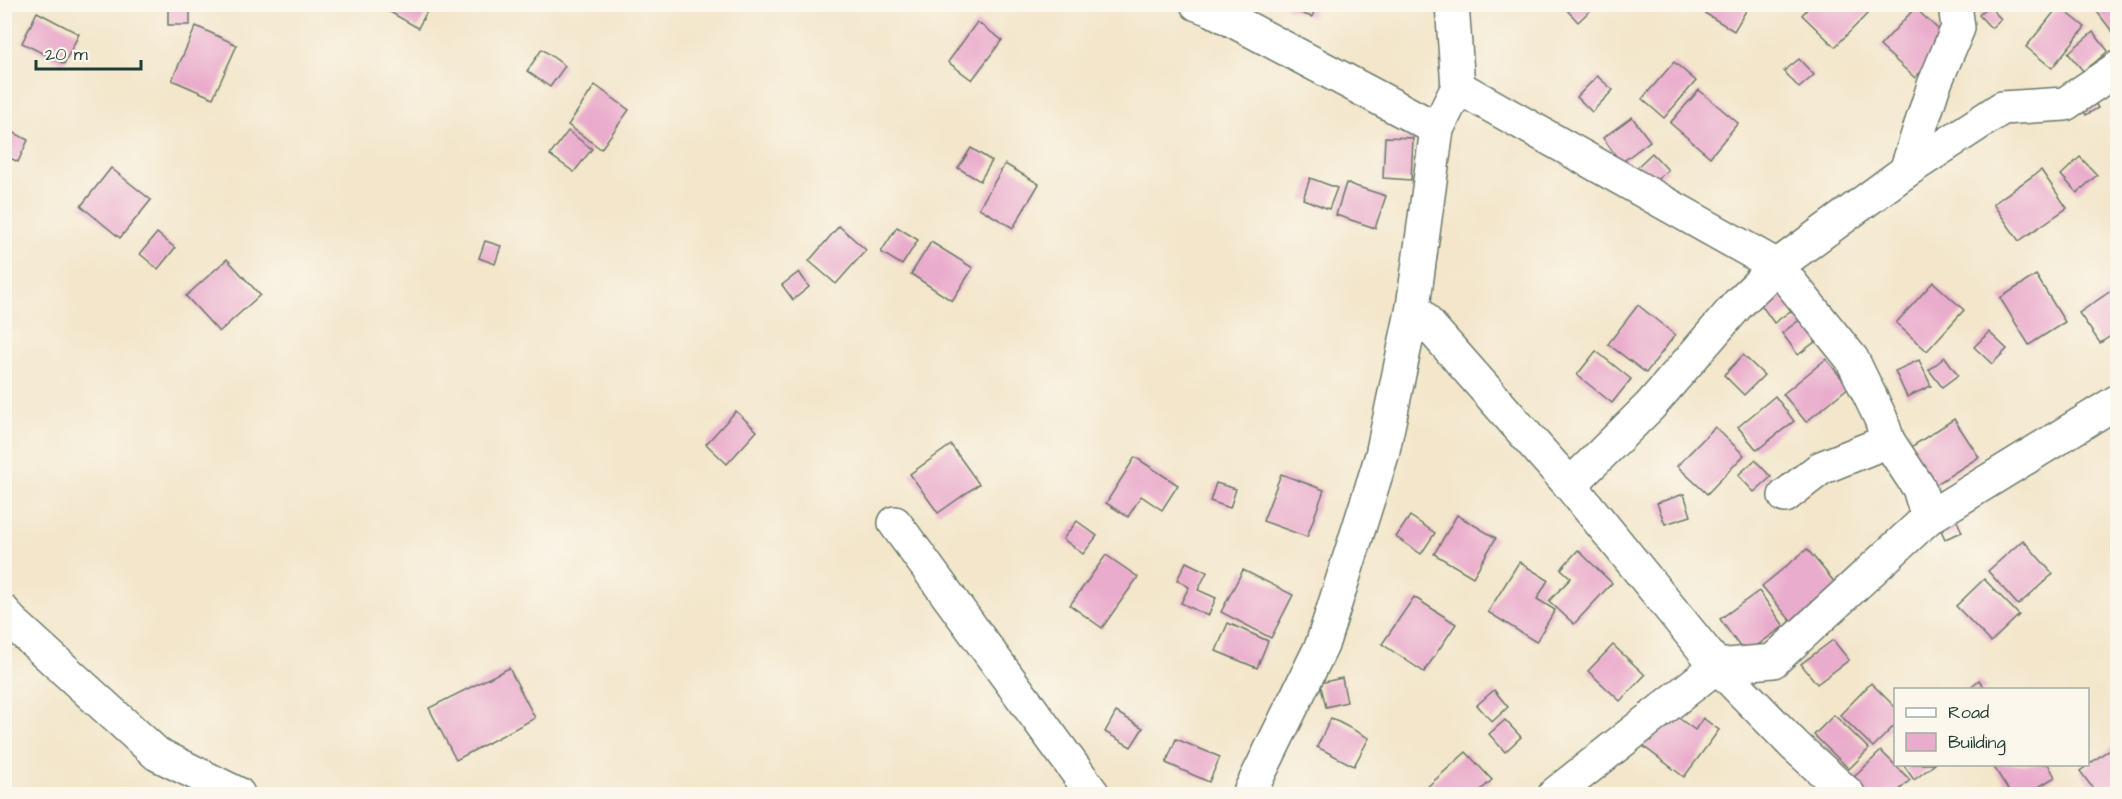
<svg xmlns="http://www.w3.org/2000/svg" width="2122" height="799" font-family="'Architects Daughter',sans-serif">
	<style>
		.building { fill: #eaaccc }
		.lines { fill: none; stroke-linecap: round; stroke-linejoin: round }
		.minor-casing { stroke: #697869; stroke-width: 36 }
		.minor { stroke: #fff; stroke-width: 33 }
	</style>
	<rect width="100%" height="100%" fill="#fbf7ec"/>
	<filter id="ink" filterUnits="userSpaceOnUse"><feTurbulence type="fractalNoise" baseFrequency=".0167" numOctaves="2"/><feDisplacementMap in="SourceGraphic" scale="12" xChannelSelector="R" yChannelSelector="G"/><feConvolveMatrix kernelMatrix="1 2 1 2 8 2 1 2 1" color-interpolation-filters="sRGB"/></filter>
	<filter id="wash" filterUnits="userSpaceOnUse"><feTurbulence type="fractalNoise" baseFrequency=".008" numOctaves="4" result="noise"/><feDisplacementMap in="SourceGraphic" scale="24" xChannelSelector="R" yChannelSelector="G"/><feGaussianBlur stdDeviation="1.35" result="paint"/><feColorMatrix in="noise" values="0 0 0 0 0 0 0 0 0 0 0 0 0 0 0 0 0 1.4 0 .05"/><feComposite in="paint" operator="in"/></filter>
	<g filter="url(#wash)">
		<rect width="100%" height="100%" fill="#f3e6cb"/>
		<g id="blocks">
			<g class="building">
				<path d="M376 4H431L418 28Z"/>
				<path d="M1287 4H1317L1312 17 1286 8Z"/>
				<path d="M1568 4H1593L1595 6 1578 22 1565 8Z"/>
				<path d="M1690 4H1750L1734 31Z"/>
				<path d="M1812 4H1865L1871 10 1835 47 1802 15Z"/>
				<path d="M2091 4H2118V39Z"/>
				<path d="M1989 6 2001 19 1991 28 1979 15Z"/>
				<path d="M2059 6 2085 27 2052 68 2026 47Z"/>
				<rect x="168" y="7" width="22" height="18"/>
				<path d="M1915 8 1950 40 1915 78 1880 46Z"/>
				<path d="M37 12 79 34 64 64 22 43Z"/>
				<path d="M977 22 1002 40 972 80 948 62Z"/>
				<path d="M196 26 237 45 213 98 172 80Z"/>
				<path d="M2093 32 2108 51 2084 72 2068 53Z"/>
				<path d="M542 49 565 66 550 87 527 71Z"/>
				<path d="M1799 59 1814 75 1799 88 1784 71Z"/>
				<path d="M1674 62 1696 81 1664 118 1642 99Z"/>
				<path d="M1597 76 1613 90 1592 112 1577 97Z"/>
				<path d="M595 85 629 110 601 149 568 125Z"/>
				<path d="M1699 90 1738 123 1710 157 1670 123Z"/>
				<path d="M2091 96 2098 108 2086 115 2079 103Z"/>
				<path d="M1632 117 1650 141 1621 163 1603 138Z"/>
				<path d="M5 128 28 140 18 162 4 155Z"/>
				<path d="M568 131 592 149 574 172 550 155Z"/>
				<path d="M1385 137 1413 138 1411 180 1383 178Z"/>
				<path d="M971 148 992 161 980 181 958 168Z"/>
				<path d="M1652 153 1668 170 1650 186 1635 169Z"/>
				<path d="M2080 157 2097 175 2077 193 2061 175Z"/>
				<path d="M1005 164 1039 184 1013 228 979 208Z"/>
				<path d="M111 168 151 200 120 238 81 206Z"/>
				<path d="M2041 170 2067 208 2019 241 1993 204Z"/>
				<path d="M1310 178 1337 188 1329 209 1303 199Z"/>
				<path d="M1346 183 1386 196 1375 228 1336 215Z"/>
				<path d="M839 226 866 250 836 284 809 261Z"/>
				<path d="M897 227 918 240 902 265 881 252Z"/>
				<path d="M157 233 175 248 158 269 140 254Z"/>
				<path d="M485 241 501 246 495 264 479 258Z"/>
				<path d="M931 242 973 268 952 301 911 274Z"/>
				<path d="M227 259 260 295 219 332 186 296Z"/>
				<path d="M799 272 809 287 793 300 782 285Z"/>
				<path d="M2036 275 2065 322 2029 345 2000 298Z"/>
				<path d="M1933 282 1964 310 1927 351 1896 323Z"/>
				<path d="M1776 285 1793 309 1774 323 1757 299Z"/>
				<path d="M2118 286V331L2100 343 2079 313Z"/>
				<path d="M1638 305 1675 335 1646 373 1608 344Z"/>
				<path d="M1805 316 1820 338 1798 355 1782 333Z"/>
				<path d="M1989 332 2007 349 1992 364 1974 347Z"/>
				<path d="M1596 351 1631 379 1612 403 1577 375Z"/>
				<path d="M1743 355 1764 375 1744 395 1724 375Z"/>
				<path d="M1945 357 1958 375 1942 387 1929 370Z"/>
				<path d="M1826 359 1849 387 1806 422 1783 394Z"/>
				<path d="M1919 360 1931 386 1907 397 1895 371Z"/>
				<path d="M1775 396 1794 421 1757 450 1738 427Z"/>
				<path d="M736 411 757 431 727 464 706 444Z"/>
				<path d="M1954 419 1979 457 1932 487 1908 449Z"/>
				<path d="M1715 427 1744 455 1707 494 1677 466Z"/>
				<path d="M951 445 979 484 938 513 910 474Z"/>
				<path d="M1135 457 1178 485 1162 510 1141 496 1128 517 1106 503Z"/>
				<path d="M1755 460 1771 477 1754 492 1738 475Z"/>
				<path d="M1281 474 1324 490 1307 537 1263 521Z"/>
				<path d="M1216 483 1236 489 1230 508 1210 501Z"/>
				<path d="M1684 494 1691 516 1665 524 1657 503Z"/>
				<path d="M1953 512 1962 532 1945 539 1936 519Z"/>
				<path d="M1457 515 1496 538 1473 577 1434 554Z"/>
				<path d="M1410 516 1435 533 1421 554 1396 537Z"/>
				<path d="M1077 521 1097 536 1083 554 1063 539Z"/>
				<path d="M2023 540 2053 574 2018 605 1988 571Z"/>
				<path d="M1807 549 1841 590 1795 626 1762 586Z"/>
				<path d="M1578 550 1612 583 1574 624 1549 601 1571 578 1561 569Z"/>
				<path d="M1106 555 1138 577 1102 628 1070 605Z"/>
				<path d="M1186 562 1207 572 1198 590 1216 598 1208 616 1181 603 1189 587 1177 580Z"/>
				<path d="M1519 562 1548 580 1537 599 1555 610 1536 642 1488 612Z"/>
				<path d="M1243 570 1293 595 1271 638 1221 612Z"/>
				<path d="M1984 579 2019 615 1991 642 1956 606Z"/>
				<path d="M1759 591 1784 626 1745 654 1720 619Z"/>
				<path d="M1414 597 1456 624 1424 672 1382 644Z"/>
				<path d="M1228 623 1268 641 1257 668 1216 651Z"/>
				<path d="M1833 640 1849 660 1817 684 1801 664Z"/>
				<path d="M1613 645 1645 675 1620 701 1588 671Z"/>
				<path d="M509 668 535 718 456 760 429 708Z"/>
				<path d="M1342 678 1347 702 1326 707 1320 683Z"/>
				<path d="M1979 680 1987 690H1967Z"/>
				<path d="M1871 683 1896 708V724L1873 747 1840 715Z"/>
				<path d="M1494 690 1508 707 1492 722 1477 705Z"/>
				<path d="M1669 711 1695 730 1703 718 1719 730 1684 777 1643 746Z"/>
				<path d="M1116 712 1143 728 1131 747 1105 732Z"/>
				<path d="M1834 715 1869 749 1849 769 1814 735Z"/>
				<path d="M1331 718 1369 738 1354 766 1317 747Z"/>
				<path d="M1505 720 1521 737 1505 752 1489 734Z"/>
				<path d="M1176 739 1220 757 1209 782 1166 763Z"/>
				<path d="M2118 743V794H2097L2080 771Z"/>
				<path d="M1881 751 1910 780 1895 794H1857L1847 784Z"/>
				<path d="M1466 752 1492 780 1476 794H1430L1425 789Z"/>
				<path d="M1903 764H1935L1914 780Z"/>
				<path d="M1992 764H2048L2055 777 2027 794H2011Z"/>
			</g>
		</g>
	</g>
	<g filter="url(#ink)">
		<use href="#blocks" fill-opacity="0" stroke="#697869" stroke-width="1.5"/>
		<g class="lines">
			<g class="minor-casing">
				<g id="minor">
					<path d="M1197 4 1213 10 1437 129"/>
					<path d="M1458 87 1777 266 1852 359 1881 419 1888 441 1919 488 1928 518"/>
					<path d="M1906 171 1934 85 1958 28 1955 4"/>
					<path d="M1413 307 1570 485 1717 666 1795 746 1848 794"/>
					<path d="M1570 485 1650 406 1739 303 1777 266 1906 171 2002 108 2065 104 2118 68"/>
					<path d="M1785 496 1821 468 1888 441"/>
					<path d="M895 523 1093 794"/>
					<path d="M4 612 10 620 157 754 238 794"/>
					<path d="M1249 794 1322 645 1382 455 1413 307 1437 129 1458 87 1452 4"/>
					<path d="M1555 794 1717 666 1773 661 1928 518 2118 401"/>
				</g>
			</g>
			<use href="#minor" class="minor"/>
		</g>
	</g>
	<rect width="2122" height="799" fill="none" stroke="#fbf7ec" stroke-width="24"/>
	<rect x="1894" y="688" width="195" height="78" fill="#fbf7ec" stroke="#a3ada2" stroke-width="1.5"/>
	<rect x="1906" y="708" width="30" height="9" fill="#ffffff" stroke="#a3ada2" stroke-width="1.5"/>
	<text x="1948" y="718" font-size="18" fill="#1f3d34">Road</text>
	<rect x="1906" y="733" width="30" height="18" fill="#eaaccc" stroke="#a3ada2" stroke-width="1.5"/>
	<text x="1948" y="748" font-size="18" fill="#1f3d34">Building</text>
	<path d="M36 60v9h105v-9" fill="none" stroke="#1f3d34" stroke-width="3"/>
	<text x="45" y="60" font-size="18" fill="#1f3d34" stroke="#fbf7ec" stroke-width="4.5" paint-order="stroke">20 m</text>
</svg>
